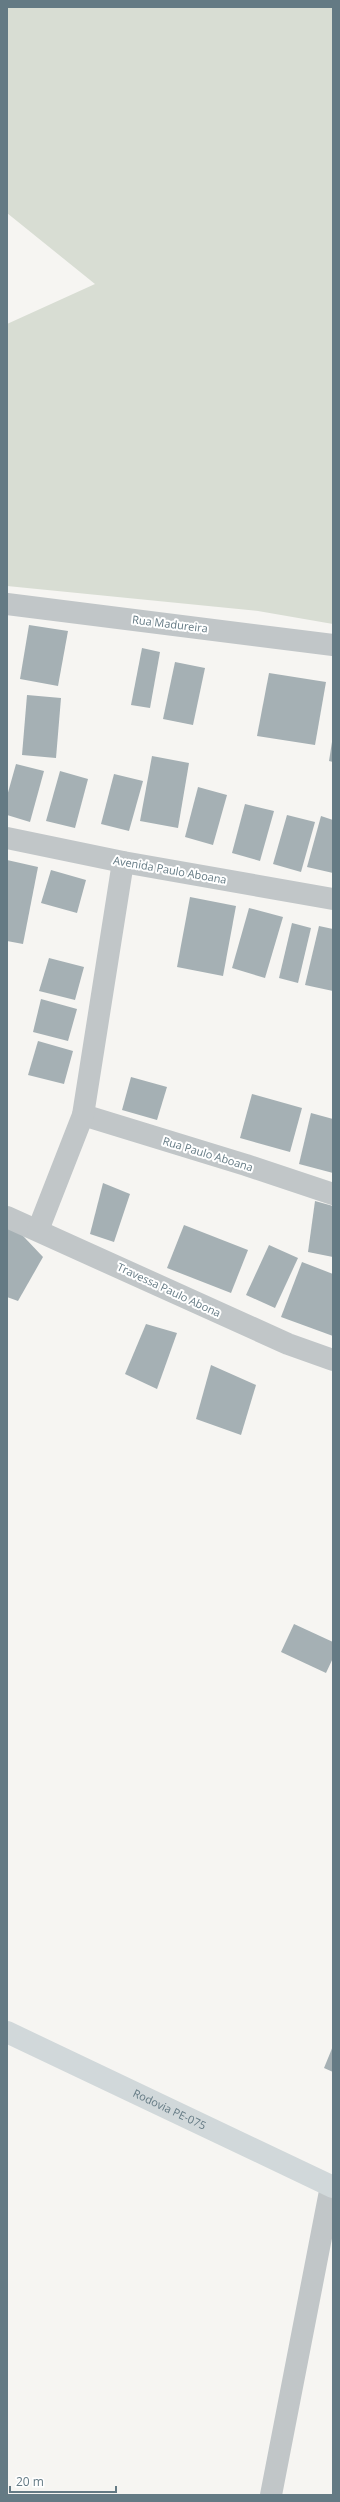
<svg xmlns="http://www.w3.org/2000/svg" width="340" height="2502" font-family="'Open Sans',sans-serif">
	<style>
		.green { fill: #d8ddd3 }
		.building { fill: #a5b0b4 }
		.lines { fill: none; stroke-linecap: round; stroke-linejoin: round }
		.minor { stroke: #c1c6c8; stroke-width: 22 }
		.primary { stroke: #d1d8da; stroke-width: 22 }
		.labels { text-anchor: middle; stroke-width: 4; stroke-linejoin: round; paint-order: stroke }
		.street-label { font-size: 11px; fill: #647a84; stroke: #fff }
	</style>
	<rect width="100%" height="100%" fill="#f6f5f2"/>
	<path class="green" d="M7 7H333V624L258 611 7 586V324L95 284 7 213Z"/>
	<g class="building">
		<path d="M29 625 68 631 58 686 20 679Z"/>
		<path d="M142 648 160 652 150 708 131 705Z"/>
		<path d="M175 662 205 668 193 725 163 719Z"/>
		<path d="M269 673 326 682 315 745 257 736Z"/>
		<path d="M27 695 61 698 56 758 22 755Z"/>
		<path d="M332 742H333V762L329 761Z"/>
		<path d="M152 756 189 763 178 828 140 821Z"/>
		<path d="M16 764 44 771 30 822 7 815V796Z"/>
		<path d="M60 771 88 779 75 828 46 821Z"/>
		<path d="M114 774 143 781 129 831 101 824Z"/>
		<path d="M198 787 227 795 213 845 185 837Z"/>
		<path d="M245 804 274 811 260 861 232 853Z"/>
		<path d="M287 815 315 822 301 872 273 864Z"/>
		<path d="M321 816 333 820V873L307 867Z"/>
		<path d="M7 860 38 867 23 944 7 941Z"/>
		<path d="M51 870 86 880 77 913 41 903Z"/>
		<path d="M190 897 236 906 223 976 177 967Z"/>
		<path d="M249 908 283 917 265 978 232 968Z"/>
		<path d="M292 923 311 928 298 983 279 978Z"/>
		<path d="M319 926 333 929V991L305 985Z"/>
		<path d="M49 958 84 967 75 1000 39 991Z"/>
		<path d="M41 999 77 1009 68 1041 33 1032Z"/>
		<path d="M38 1041 73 1051 64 1084 28 1075Z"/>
		<path d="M131 1077 167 1087 157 1120 122 1110Z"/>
		<path d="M252 1094 302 1108 290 1152 240 1138Z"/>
		<path d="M311 1113 333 1119V1173L299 1164Z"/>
		<path d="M103 1183 130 1194 114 1242 90 1234Z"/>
		<path d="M315 1201 333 1206V1257L308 1252Z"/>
		<path d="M7 1219 43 1257 18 1301 7 1297Z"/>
		<path d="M184 1225 248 1250 231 1293 167 1268Z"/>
		<path d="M269 1245 298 1258 275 1308 246 1295Z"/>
		<path d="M302 1262 333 1274V1336L281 1317Z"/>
		<path d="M146 1324 177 1333 157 1389 125 1374Z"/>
		<path d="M211 1365 256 1385 241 1435 196 1419Z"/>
		<path d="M294 1624 333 1642V1658L326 1673 281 1652Z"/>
		<path d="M333 2046V2072L324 2068Z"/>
	</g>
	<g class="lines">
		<g class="minor">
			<path d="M7 604 333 645"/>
			<path d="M7 838 123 862 333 899"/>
			<path d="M83 1115 246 1165 333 1194"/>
			<path d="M7 1217 288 1344 333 1360"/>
			<path d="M38 1230 83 1115 123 862"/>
			<path d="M271 2495 331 2186"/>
		</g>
		<path class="primary" id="s1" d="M7 2032 333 2187"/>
	</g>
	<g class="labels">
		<g class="street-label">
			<text transform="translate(170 624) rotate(7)" y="4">Rua Madureira</text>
			<text transform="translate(170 870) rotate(10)" y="4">Avenida Paulo Aboana</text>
			<text transform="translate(208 1154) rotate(17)" y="4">Rua Paulo Aboana</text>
			<text transform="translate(169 1290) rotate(25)" y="4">Travessa Paulo Abona</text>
			<text dy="4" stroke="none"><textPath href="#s1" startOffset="180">Rodovia PE-075</textPath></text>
		</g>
	</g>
	<rect width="340" height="2502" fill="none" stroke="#647a84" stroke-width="16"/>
	<path d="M10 2486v6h106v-6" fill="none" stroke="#647a84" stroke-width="2"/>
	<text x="16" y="2486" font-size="12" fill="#647a84" stroke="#ffffff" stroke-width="3" paint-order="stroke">20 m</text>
</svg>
